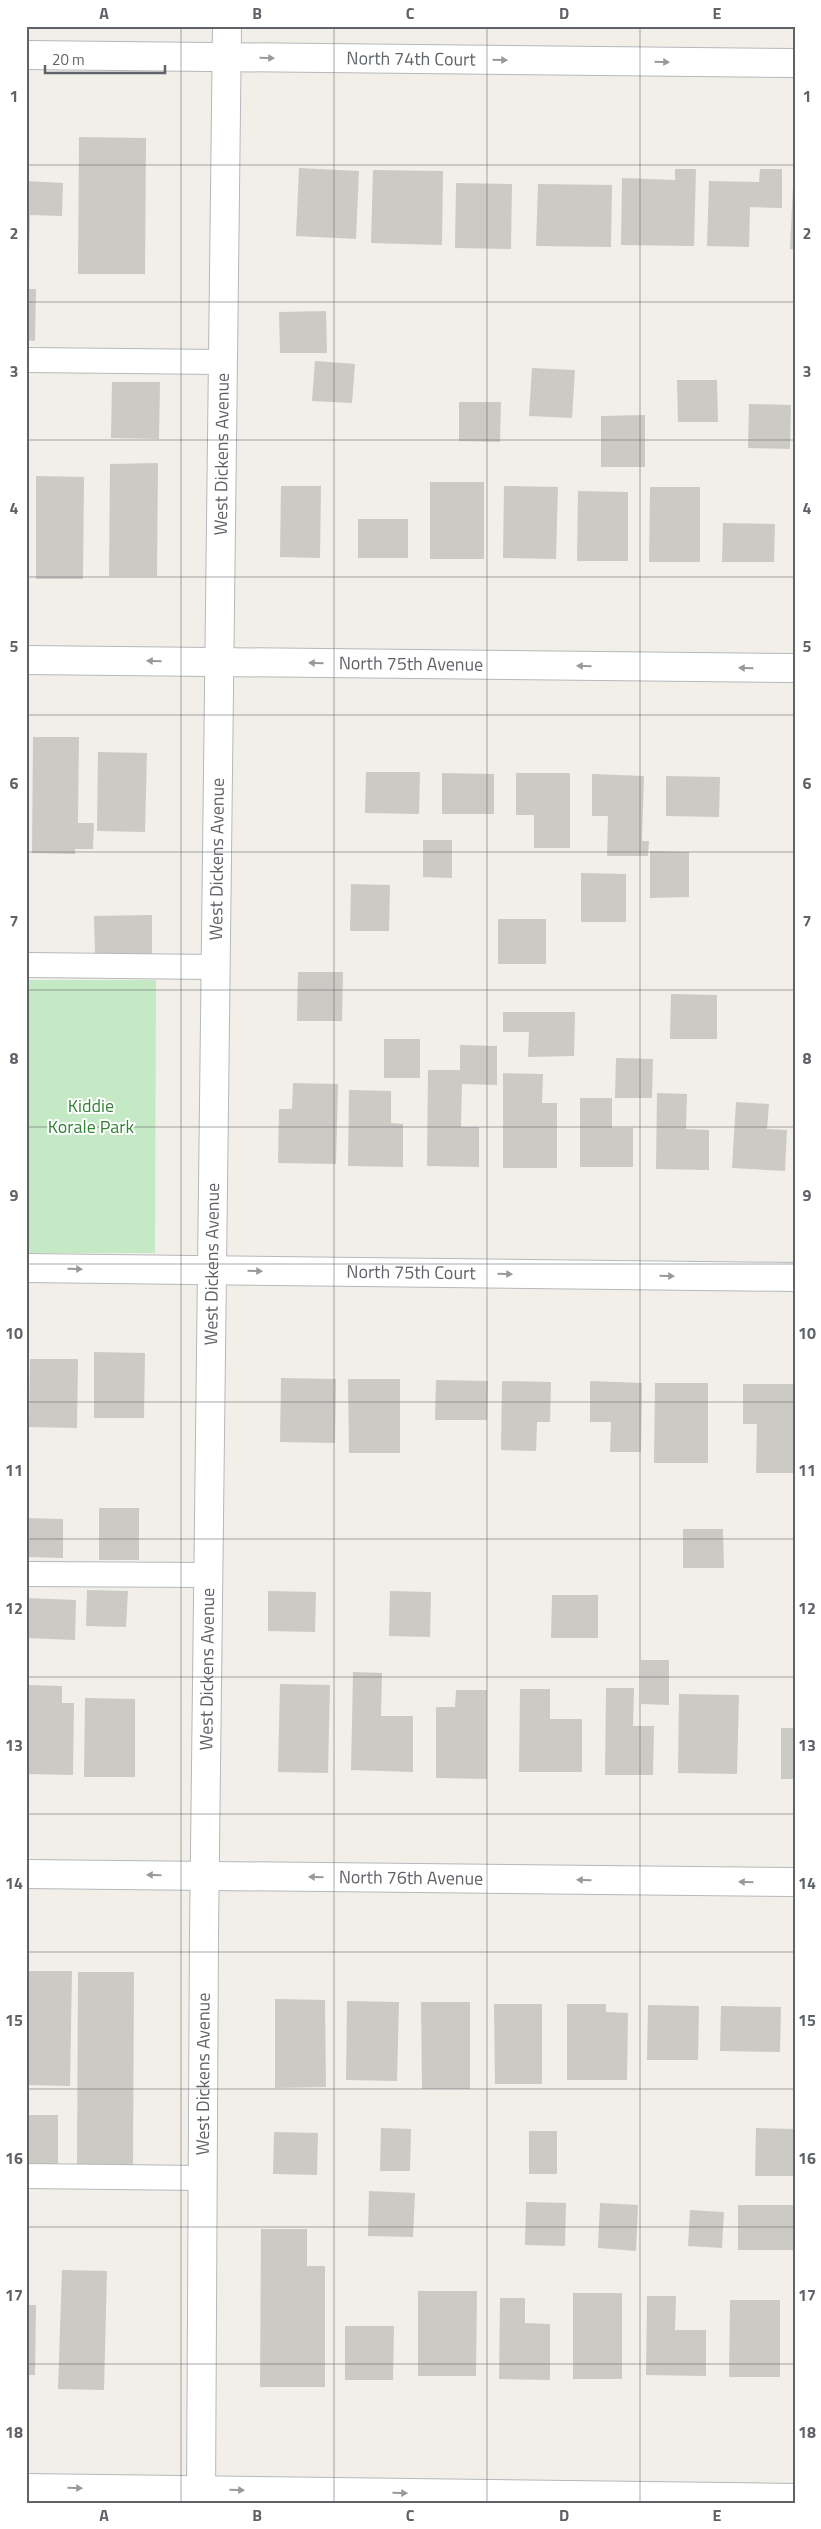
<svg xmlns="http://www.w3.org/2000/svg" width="821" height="2529" font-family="'Titillium Web',sans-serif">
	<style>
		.green { fill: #c5e8c5 }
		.building { fill: #cccac5 }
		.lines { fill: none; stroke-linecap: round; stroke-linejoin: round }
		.lane-casing { stroke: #b5b8bc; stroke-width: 26 }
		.street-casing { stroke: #b5b8bc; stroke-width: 30 }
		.lane { stroke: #fff; stroke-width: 24 }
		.street { stroke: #fff; stroke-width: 28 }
		.oneway { fill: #979a9d }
		.grid { fill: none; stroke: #5f6368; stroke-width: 1; stroke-opacity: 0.55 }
		.labels { text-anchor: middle; stroke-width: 4; stroke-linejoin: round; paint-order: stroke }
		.street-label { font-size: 18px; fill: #5f6368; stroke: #fff }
		.park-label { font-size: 18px; fill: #348238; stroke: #fff }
		.neatline { fill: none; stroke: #5f6368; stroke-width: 2 }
		.grid-label { font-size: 16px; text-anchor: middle; font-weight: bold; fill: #5f6368 }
	</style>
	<rect width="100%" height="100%" fill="#f1efe8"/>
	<path class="green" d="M26 980H156L155 1253H26Z"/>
	<g class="building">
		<path d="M79 137 146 138 145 274H78Z"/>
		<path d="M299 168 359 171 356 239 296 236Z"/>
		<path d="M675 169H696L694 246 621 245 622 178 675 180Z"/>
		<path d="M760 169H782V208L750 207 749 247 707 246 709 181 759 182Z"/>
		<path d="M373 170 443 171 442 245 371 243Z"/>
		<path d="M26 181 63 183 62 216 30 215 29 256H26Z"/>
		<path d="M456 183 512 184 511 249 455 248Z"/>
		<path d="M538 184 612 185 611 247 536 246Z"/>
		<path d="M793 185H795V250L790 249Z"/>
		<path d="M26 289H36L35 341 26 340Z"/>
		<path d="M326 311 327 353H280L279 312Z"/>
		<path d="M315 361 355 364 352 403 312 401Z"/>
		<path d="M532 368 575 370 572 418 529 416Z"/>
		<path d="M677 380H717L718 422H678Z"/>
		<path d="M112 382H160L159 439 111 438Z"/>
		<path d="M459 402H501L500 442 459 441Z"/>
		<path d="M749 404 791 405 790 449 748 448Z"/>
		<path d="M645 415V467H601V416Z"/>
		<path d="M158 463 157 576H109L110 464Z"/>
		<path d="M36 476 84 477 83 579H36Z"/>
		<rect x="430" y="482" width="54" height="77"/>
		<path d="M281 486H321L320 558 280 557Z"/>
		<path d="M504 486 558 487 556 559 503 558Z"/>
		<path d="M650 487H700V562H649Z"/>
		<path d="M578 491 628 492V561H577Z"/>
		<rect x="358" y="519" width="50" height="39"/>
		<path d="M723 523 775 524 774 562H722Z"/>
		<path d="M33 737H79L78 823H94L93 849H75V854L32 853Z"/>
		<path d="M98 752 147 753 145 832 97 831Z"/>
		<path d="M366 772H420L419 814 365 813Z"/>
		<path d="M442 773 494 774V814H442Z"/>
		<path d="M516 773H570V848H534V815H516Z"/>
		<path d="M592 774 644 776 642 841H649L648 856H607L608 816H592Z"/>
		<path d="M666 776 720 777 719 817 666 816Z"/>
		<path d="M423 840H452V878L423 877Z"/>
		<path d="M650 851 689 852V897L650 898Z"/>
		<path d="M581 873 626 874V922H581Z"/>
		<path d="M351 884 390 885 389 931H350Z"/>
		<path d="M152 915V954H95L94 916Z"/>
		<rect x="498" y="919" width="48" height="45"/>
		<path d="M298 972H343L342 1021H297Z"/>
		<path d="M671 994 717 995V1039H670Z"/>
		<path d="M503 1012H575L574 1056 528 1057 529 1032H503Z"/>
		<rect x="384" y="1039" width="36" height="39"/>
		<path d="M460 1045 497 1046V1085L462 1084 461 1127H479V1167L427 1166 428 1070H460Z"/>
		<path d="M616 1058 653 1059 652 1098H615Z"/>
		<path d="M503 1073 543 1074 542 1103H557V1168H503Z"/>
		<path d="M293 1083 338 1084 336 1164 278 1163 279 1109H292Z"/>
		<path d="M349 1090 391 1091V1123L403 1124V1167L348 1166Z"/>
		<path d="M657 1093 687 1094 686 1129 709 1130V1170L656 1169Z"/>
		<path d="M580 1098H612V1128H633V1167H580Z"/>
		<path d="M736 1102 769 1104 767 1129 787 1130 785 1171 732 1168Z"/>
		<path d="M94 1352 145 1353 144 1418H94Z"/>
		<path d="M30 1359H78L77 1428 29 1427Z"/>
		<path d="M281 1378 336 1379 335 1443 280 1442Z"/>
		<path d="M348 1379H400V1453H349Z"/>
		<path d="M436 1380 488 1381 487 1420H435Z"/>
		<path d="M502 1381 551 1382 550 1422H537L536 1451 501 1450Z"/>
		<path d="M590 1381 642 1383 641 1452H610L611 1422H590Z"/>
		<path d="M655 1383H708V1463H654Z"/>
		<path d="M743 1384H795V1473H756L757 1424H743Z"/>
		<rect x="99" y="1508" width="40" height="52"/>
		<path d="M27 1518 63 1519V1558L27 1557Z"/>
		<path d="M683 1529H723L724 1568H683Z"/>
		<path d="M87 1590 128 1591 126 1627 86 1626Z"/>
		<path d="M268 1591 316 1592 315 1632 268 1631Z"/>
		<path d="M390 1591 431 1592 430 1637 389 1636Z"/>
		<path d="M552 1595H598V1638H551Z"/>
		<path d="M26 1598 76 1600 75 1640 26 1638Z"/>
		<path d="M641 1660H669V1705L641 1704Z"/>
		<path d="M353 1672 382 1673 381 1716H413V1772L351 1770Z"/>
		<path d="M280 1684 330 1685 328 1773 278 1772Z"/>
		<path d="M28 1685 62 1686V1703H74L73 1775 26 1774Z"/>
		<path d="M606 1688H634L633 1726H654L653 1775H605Z"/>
		<path d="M520 1689H550V1719H582V1772H519Z"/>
		<path d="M456 1690H487V1779L436 1778V1707H455Z"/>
		<path d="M679 1694 739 1695 737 1774 678 1773Z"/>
		<path d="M85 1698 135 1699V1777H84Z"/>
		<rect x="781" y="1728" width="14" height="51"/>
		<path d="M26 1971H72L70 2086 26 2085Z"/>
		<path d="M78 1972H134L133 2167H77Z"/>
		<path d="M275 1999 325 2000 326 2087 275 2088Z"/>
		<path d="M347 2001 399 2002 397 2081 346 2080Z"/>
		<path d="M421 2002H470V2089H422Z"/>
		<path d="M494 2004H542V2084H495Z"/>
		<path d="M567 2004H606V2012L628 2013 627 2080H567Z"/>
		<path d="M648 2005 699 2006 698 2060H647Z"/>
		<path d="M721 2006 781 2007 780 2052 720 2051Z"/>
		<path d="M26 2115H58V2165L26 2164Z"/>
		<path d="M381 2128 411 2129 410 2171H380Z"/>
		<path d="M756 2128 795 2129 794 2176H755Z"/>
		<rect x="529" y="2131" width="28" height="43"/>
		<path d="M274 2132 318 2133 317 2175 273 2174Z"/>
		<path d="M369 2191 415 2193 413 2237 368 2236Z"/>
		<path d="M526 2202 566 2203 565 2246 525 2245Z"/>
		<path d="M600 2203 638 2205 636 2251 598 2248Z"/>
		<rect x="738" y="2205" width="57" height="45"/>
		<path d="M690 2210 724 2212 722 2248 688 2246Z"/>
		<path d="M261 2229H307V2266H325V2387H260Z"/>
		<path d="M62 2270 107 2271 104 2390 58 2389Z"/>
		<path d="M418 2291H477L476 2376H418Z"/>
		<rect x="573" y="2293" width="49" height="86"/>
		<path d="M647 2296H676L675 2330H706V2376L646 2375Z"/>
		<path d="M500 2298H525V2323L550 2324V2380L499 2379Z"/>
		<path d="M730 2300H780V2377H729Z"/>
		<path d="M26 2305H36L35 2375H26Z"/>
		<path d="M345 2326H394L393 2380H345Z"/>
	</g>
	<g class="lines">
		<g class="lane-casing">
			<g id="lane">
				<path d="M26 360 223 362"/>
				<path d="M26 965 215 967"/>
				<path d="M26 1574 208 1575"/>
				<path d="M26 2176 201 2178"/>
			</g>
		</g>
		<g class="street-casing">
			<g id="street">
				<path id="s1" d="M26 55 795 63"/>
				<path id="s2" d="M26 660 795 668"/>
				<path id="s3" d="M26 1268 795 1277"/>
				<path id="s4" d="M26 1874 795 1882"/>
				<path d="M26 2488 795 2498"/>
				<path id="s5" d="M201 2503 204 1933 227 26"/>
			</g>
		</g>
		<use href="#lane" class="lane"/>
		<use href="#street" class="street"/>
	</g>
	<defs><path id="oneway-solid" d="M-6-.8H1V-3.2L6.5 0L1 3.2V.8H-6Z" transform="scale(1.25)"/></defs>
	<g class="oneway">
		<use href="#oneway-solid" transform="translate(267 58) rotate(1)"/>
		<use href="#oneway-solid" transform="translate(500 60) rotate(1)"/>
		<use href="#oneway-solid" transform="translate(662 62) rotate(1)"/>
		<use href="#oneway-solid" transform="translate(154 661) rotate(-179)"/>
		<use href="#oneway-solid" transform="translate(316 663) rotate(-179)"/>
		<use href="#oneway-solid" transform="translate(584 666) rotate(-179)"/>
		<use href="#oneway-solid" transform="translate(746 668) rotate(-179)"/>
		<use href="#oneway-solid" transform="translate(75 1269) rotate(1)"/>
		<use href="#oneway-solid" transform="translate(255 1271) rotate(1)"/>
		<use href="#oneway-solid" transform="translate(505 1274) rotate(1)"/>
		<use href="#oneway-solid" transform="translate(667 1276) rotate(1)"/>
		<use href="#oneway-solid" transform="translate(154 1875) rotate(-179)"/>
		<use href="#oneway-solid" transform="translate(316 1877) rotate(-179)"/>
		<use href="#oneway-solid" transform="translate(584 1880) rotate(-179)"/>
		<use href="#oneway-solid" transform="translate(746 1882) rotate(-179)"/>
		<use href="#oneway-solid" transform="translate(75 2488) rotate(1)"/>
		<use href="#oneway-solid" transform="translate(237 2490) rotate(1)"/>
		<use href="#oneway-solid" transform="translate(400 2493) rotate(1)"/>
	</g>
	<path class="grid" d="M181 26V2503M334 26V2503M487 26V2503M640 26V2503M26 165H795M26 302H795M26 440H795M26 577H795M26 715H795M26 852H795M26 990H795M26 1127H795M26 1264H795M26 1402H795M26 1539H795M26 1677H795M26 1814H795M26 1952H795M26 2089H795M26 2227H795M26 2364H795"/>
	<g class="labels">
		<g class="street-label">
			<text dy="6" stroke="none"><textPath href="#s1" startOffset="385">North 74th Court</textPath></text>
			<text dy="6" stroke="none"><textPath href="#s5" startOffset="2049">West Dickens Avenue</textPath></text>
			<text dy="6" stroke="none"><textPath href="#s2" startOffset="385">North 75th Avenue</textPath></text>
			<text dy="6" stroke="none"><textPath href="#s5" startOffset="1644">West Dickens Avenue</textPath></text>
			<text dy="6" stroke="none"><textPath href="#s5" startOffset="1239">West Dickens Avenue</textPath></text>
			<text dy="6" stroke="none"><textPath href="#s3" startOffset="385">North 75th Court</textPath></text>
			<text dy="6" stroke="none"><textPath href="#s5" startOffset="834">West Dickens Avenue</textPath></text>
			<text dy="6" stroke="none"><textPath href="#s4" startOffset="385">North 76th Avenue</textPath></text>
			<text dy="6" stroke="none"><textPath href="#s5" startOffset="429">West Dickens Avenue</textPath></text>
		</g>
		<g class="park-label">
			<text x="91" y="1112">Kiddie<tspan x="91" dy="21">Korale Park</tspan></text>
		</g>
	</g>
	<rect width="821" height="2529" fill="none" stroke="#ffffff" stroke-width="55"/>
	<path d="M45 65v8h120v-8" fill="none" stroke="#5f6368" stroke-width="2.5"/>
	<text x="52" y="65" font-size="15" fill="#5f6368" stroke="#ffffff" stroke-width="4" paint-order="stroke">20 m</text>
	<rect x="28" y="28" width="766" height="2474" class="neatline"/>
	<g class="grid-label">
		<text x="104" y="19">A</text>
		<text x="257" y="19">B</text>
		<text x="410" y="19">C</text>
		<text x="564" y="19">D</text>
		<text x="717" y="19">E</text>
		<text x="14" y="102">1</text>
		<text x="807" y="102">1</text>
		<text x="14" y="239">2</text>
		<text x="807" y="239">2</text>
		<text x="14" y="377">3</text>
		<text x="807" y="377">3</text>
		<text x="14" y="514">4</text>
		<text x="807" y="514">4</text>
		<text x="14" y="652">5</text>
		<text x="807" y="652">5</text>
		<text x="14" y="789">6</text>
		<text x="807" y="789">6</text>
		<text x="14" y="927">7</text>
		<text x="807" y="927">7</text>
		<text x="14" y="1064">8</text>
		<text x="807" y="1064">8</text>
		<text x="14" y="1201">9</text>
		<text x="807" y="1201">9</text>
		<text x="14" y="1339">10</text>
		<text x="807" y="1339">10</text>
		<text x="14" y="1476">11</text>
		<text x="807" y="1476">11</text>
		<text x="14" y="1614">12</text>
		<text x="807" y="1614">12</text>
		<text x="14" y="1751">13</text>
		<text x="807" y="1751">13</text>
		<text x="14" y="1889">14</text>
		<text x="807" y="1889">14</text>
		<text x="14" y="2026">15</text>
		<text x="807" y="2026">15</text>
		<text x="14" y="2164">16</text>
		<text x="807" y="2164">16</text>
		<text x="14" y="2301">17</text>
		<text x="807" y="2301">17</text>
		<text x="14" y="2438">18</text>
		<text x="807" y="2438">18</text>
		<text x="104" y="2521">A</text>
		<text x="257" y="2521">B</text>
		<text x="410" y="2521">C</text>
		<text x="564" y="2521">D</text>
		<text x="717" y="2521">E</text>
	</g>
</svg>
